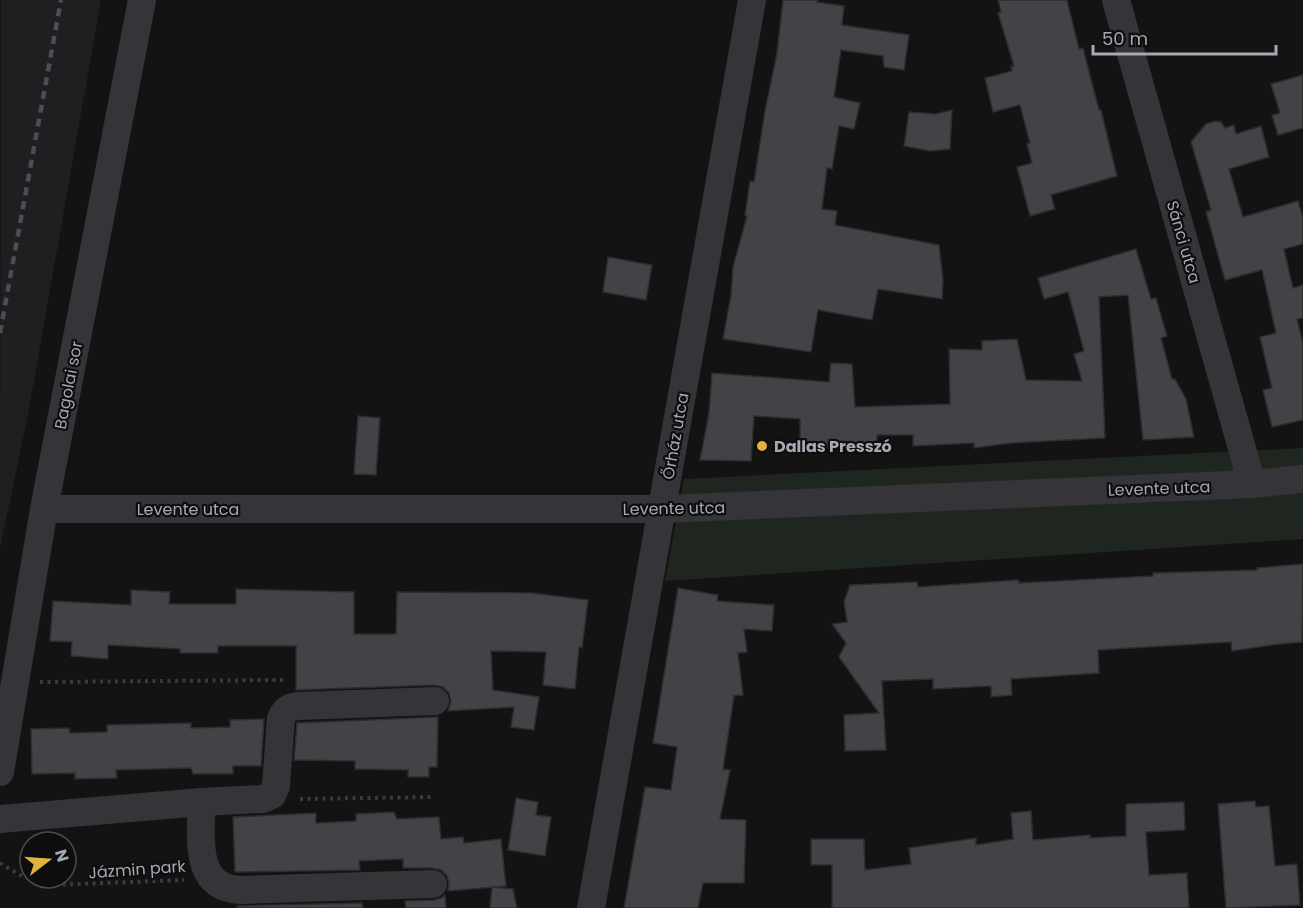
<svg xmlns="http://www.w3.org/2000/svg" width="1303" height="908" font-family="Poppins,sans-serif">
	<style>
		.built { fill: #1f1f21 }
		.green { fill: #1f2620 }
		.building { fill: #424347; stroke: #2d2d30; stroke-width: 1.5 }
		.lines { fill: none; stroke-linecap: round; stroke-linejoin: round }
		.path { stroke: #3a3b3f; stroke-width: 4; stroke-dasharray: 3 4.5; stroke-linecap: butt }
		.street { stroke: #343439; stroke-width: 28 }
		.rail { stroke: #4d4e53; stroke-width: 4.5; stroke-dasharray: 8 6; stroke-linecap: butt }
		.poi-dot { fill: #e1b33e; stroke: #0e0e0f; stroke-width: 2 }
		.labels { text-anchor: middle; stroke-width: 4.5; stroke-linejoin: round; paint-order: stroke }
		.street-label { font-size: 16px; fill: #a5a9b3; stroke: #0e0e0f }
		.poi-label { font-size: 16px; font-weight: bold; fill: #a5a9b3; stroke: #0e0e0f; text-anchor: start }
	</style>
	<rect width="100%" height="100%" fill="#131314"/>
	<path class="built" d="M1 0H101L28 415 0 548Z"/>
	<path class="green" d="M1303 448V539L665 581 684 479Z"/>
	<g class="building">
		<path d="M783 0H818L817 2 844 6 842 25 909 35 904 70 884 67 883 56 841 50 834 97 860 103 854 129 839 126 832 169 827 168 822 209 837 211 835 225 939 245 943 280 942 299 878 289 872 320 818 310 811 352 723 339 731 295 733 267 747 216 745 215 750 181 754 182 765 111 777 53Z"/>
		<path d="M998 0H1067L1079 49 1083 48 1099 110H1101L1117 176 1051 195 1055 209 1030 216 1017 167 1032 163 1027 144 1030 143 1020 105 993 112 985 78 1012 71 1011 66H1014L998 13 1001 12Z"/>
		<path d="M1303 75V128L1278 135 1272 115 1280 113 1271 84Z"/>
		<path d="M952 110 950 149 930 151 904 146 909 112 935 114Z"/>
		<path d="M1215 121 1221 122 1225 128 1234 125 1236 134 1261 126 1269 157 1229 169 1243 217 1298 201 1303 218V244L1284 249 1293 288 1303 285V318L1297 319 1303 344V420L1272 427 1263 390 1272 388 1260 337 1276 333 1262 270 1225 280 1206 212 1211 210 1191 142 1206 124Z"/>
		<path d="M1136 249 1151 299 1156 298 1167 336 1161 338 1172 379H1175L1186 399 1194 437 1143 440 1128 295 1099 297 1105 438 1011 443 974 448V443L913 446V435H877V447L800 449V419L754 416 751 461 700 460 709 413 712 373 829 382 831 363 852 364 855 407 950 404 949 349 982 350V341L1017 339 1026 380 1082 381 1074 354 1084 351 1068 292 1044 299 1038 278Z"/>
		<path d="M608 257 652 265 646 300 603 292Z"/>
		<path d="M358 416 380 418 376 475 354 474Z"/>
		<path d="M1303 564 1302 642 1279 644 1232 651 1231 642 1098 650 1099 673 1011 679 1012 695 991 697V686L933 689V679L882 681 886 750 845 751 844 715 879 713 839 657 846 643 832 624 847 622 844 602 850 585 917 582 918 587 1019 580V583L1153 576V573L1257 570V568Z"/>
		<path d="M678 588 718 595 717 601 774 605 772 631 744 629 747 652 738 653 743 695 734 696 723 769 730 770 720 819 746 820 744 883H703L698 908H624L645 787 671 790 677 747 653 743Z"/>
		<path d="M236 589 354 592V634H396L397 592 532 593 588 600 582 648 579 647 575 689 543 685 546 652 491 651 493 690 539 697 534 730 511 727 514 707 448 711 451 701 449 693 443 687 435 685 296 690V646H218V653H180V649L108 645V659L71 656 72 642 50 641 53 601 131 605V590L170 592 169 604H236Z"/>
		<path d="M438 717 437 767H429V777H408V770L355 769V761L294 760 297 723Z"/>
		<path d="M264 719 261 766H233V774H193L191 768 116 770 117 778 75 779V773L32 774 31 729 69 728 70 733 107 732V725L191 723V728L230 727V720Z"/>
		<path d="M516 798 538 802 536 815 551 817 545 856 508 850Z"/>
		<path d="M1255 801 1256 807 1269 806 1275 866 1297 864 1300 905 1226 908 1218 804Z"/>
		<path d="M1184 802 1185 830 1146 832 1149 875 1187 873 1189 908H832V865H811V839H864L865 870 911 864 909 848 976 838V845L1013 839 1011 813 1031 811 1033 840 1090 835V838L1126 836V804Z"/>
		<path d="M394 812 397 819 439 817 441 839 463 837 464 843 501 839 506 886 448 891 449 883 447 876 441 870 432 868H403V859L359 861 360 870 235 872 233 817 316 813V823L356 821V814Z"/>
		<path d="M492 887 513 889 517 908H490Z"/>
		<path d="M445 895 446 908H406L405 901 434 900 441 898Z"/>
		<path d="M362 903 363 908H237V906Z"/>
	</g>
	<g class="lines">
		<g class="path">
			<path d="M40 682 284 680"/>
			<path d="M300 799 435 797"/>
			<path d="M0 863 20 875 51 885 184 880"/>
		</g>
		<g class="street">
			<path d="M1116 0 1252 484"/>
			<path d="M44 509H663L1252 484 1303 479"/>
			<path d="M0 772 44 509 142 0"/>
			<path d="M201 802C202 837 192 888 241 890L433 884"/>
			<path d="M0 819 201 802 263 799 272 795 276 786 281 718C286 709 289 707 299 706L435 701"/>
			<path d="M591 908 752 0"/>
		</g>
		<path class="rail" d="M0 333 61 0"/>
	</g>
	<circle class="poi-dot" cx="762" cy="446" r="6"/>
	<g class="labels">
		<g class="street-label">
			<text transform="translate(1184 242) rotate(74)" y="6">Sánci utca</text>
			<text transform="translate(68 385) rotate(-79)" y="6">Bagolai sor</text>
			<text transform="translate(675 436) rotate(-80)" y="6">Őrház utca</text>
			<text transform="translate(1159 488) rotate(-2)" y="6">Levente utca</text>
			<text transform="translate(674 508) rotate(-1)" y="6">Levente utca</text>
			<text x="188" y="515">Levente utca</text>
			<text transform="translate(137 869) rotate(-4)" y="6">Jázmin park</text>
		</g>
		<g class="poi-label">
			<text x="774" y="452">Dallas Presszó</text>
		</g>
	</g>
	<g transform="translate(48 860) rotate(73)"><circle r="28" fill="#0e0e0f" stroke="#4a4c51" stroke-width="1.5"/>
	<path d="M0-4.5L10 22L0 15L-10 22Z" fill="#e1b33e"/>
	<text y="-9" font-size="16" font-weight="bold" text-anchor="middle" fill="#a5a9b3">N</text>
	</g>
	<path d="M1093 45v9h183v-9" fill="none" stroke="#a5a9b3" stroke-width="3"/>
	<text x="1102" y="45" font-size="18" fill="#a5a9b3" stroke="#0e0e0f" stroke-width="4.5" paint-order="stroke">50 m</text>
</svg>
